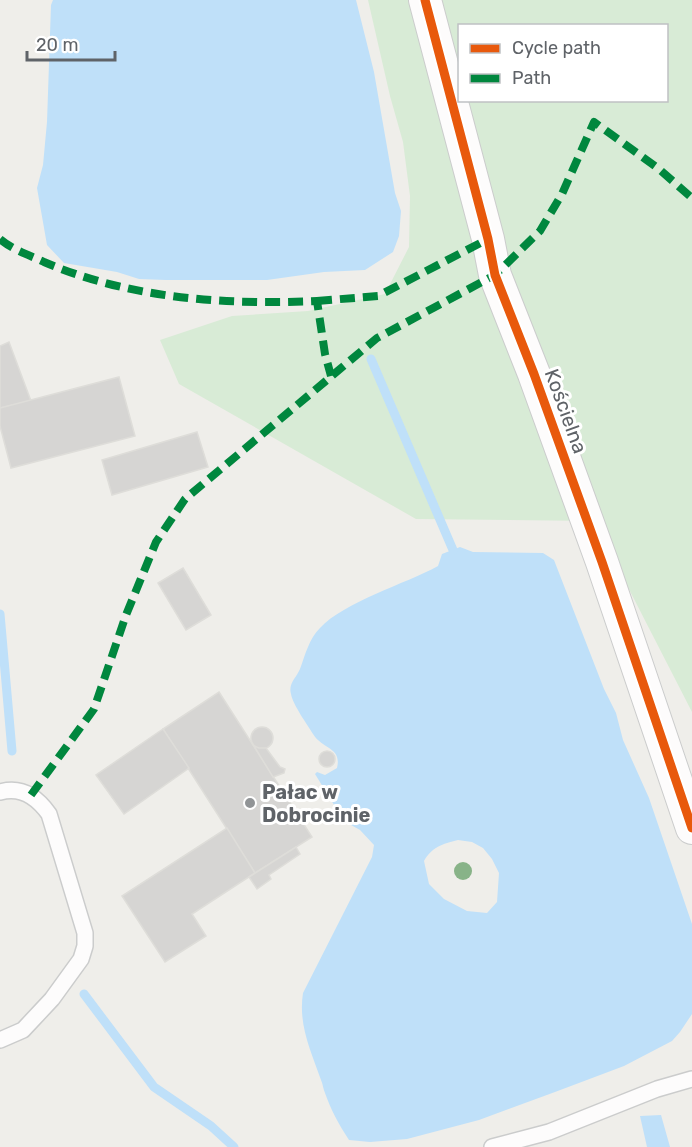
<svg xmlns="http://www.w3.org/2000/svg" width="692" height="1147" font-family="Rubik,sans-serif">
	<style>
		.green { fill: #d8ebd6; fill-rule: evenodd }
		.water { fill: #bfe0f9; fill-rule: evenodd }
		.lines { fill: none; stroke-linecap: round; stroke-linejoin: round }
		.stream { stroke: #bfe0f9; stroke-width: 9 }
		.building { fill: #d6d5d3; stroke: #deddd9; stroke-width: 1.5 }
		.service-casing { stroke: #cbcccc; stroke-width: 18 }
		.minor-casing { stroke: #cbcccc; stroke-width: 34 }
		.service { stroke: #fdfcfc; stroke-width: 15 }
		.minor { stroke: #fdfcfc; stroke-width: 32 }
		.quiet { stroke: #00873e; stroke-width: 8; stroke-dasharray: 15 8; stroke-linecap: butt }
		.cycleway-casing { stroke: #fff; stroke-width: 13 }
		.cycleway { stroke: #e8590c; stroke-width: 9 }
		.tree { fill: #88b388 }
		.poi-dot { fill: #919496; stroke: #fff; stroke-width: 2 }
		.labels { text-anchor: middle; stroke-width: 6; stroke-linejoin: round; paint-order: stroke }
		.street-label { font-size: 20px; fill: #5f6368; stroke: #fff }
		.poi-label { font-size: 20px; font-weight: bold; fill: #5f6368; stroke: #fff; text-anchor: start }
	</style>
	<rect width="100%" height="100%" fill="#efeeea"/>
	<path class="green" d="M368 0H692V712L594 521 416 519 179 384 160 340 232 316 308 311 385 294 409 247 410 196 403 142 390 96ZM460 26H666V100H460Z"/>
	<g class="water">
		<path d="M53 0H356L374 72 395 193 401 211 399 236 393 252 365 270 324 272 267 280H166L139 279 117 272 64 263 47 245 37 188 43 165 47 122 51 5Z"/>
		<path d="M460 547 473 552 543 553 554 560 604 689 616 713 623 740 649 798 692 924V1014L680 1032 672 1041 624 1066 555 1092 479 1120 407 1139 370 1142 349 1140C339 1125 331 1110 325 1093 323 1089 323 1084 321 1080 311 1051 298 1025 303 993L372 857 374 845 360 830 344 821 315 774 317 772 325 775 337 768C342 747 323 750 313 734 307 724 293 705 291 694 288 684 296 678 300 669 305 655 309 639 320 628 344 602 405 584 438 566L442 554ZM458 840 472 842 483 848 492 859 499 873 497 902 487 913 467 911 444 899 429 884 424 861C432 847 442 844 458 840Z"/>
		<path d="M661 1115 670 1147H647L640 1116Z"/>
	</g>
	<g class="lines">
		<g class="stream">
			<path d="M371 359 453 550"/>
			<path d="M0 614 12 751"/>
			<path d="M84 994 154 1087 211 1126 234 1147"/>
		</g>
	</g>
	<g class="building">
		<path d="M9 342 31 401 0 408V346Z"/>
		<path d="M119 377 135 436 11 468 0 426V408Z"/>
		<path d="M197 432 208 467 112 495 102 460Z"/>
		<path d="M183 568 211 615 186 630 158 583Z"/>
		<path d="M219 692 312 837 255 873 163 729Z"/>
		<circle cx="262" cy="738" r="11"/>
		<path d="M163 729 189 768 124 814 96 775Z"/>
		<path d="M254 746 259 748H266L280 767 285 769 284 773 273 777Z"/>
		<circle cx="327" cy="759" r="8"/>
		<path d="M227 828 255 873 192 914 206 936 165 962 122 896Z"/>
		<path d="M296 847 300 854 269 875 271 879 257 889 249 877Z"/>
	</g>
	<g class="lines">
		<g class="service-casing">
			<g id="service">
				<path d="M0 792C21 786 37 797 49 814L85 933V946L81 959 52 999 23 1030 0 1040"/>
				<path d="M492 1147 549 1132 657 1089 692 1079"/>
			</g>
		</g>
		<g class="minor-casing">
			<path id="minor" d="M425 0 488 239 495 275 534 374 602 562 692 828"/>
		</g>
		<use href="#service" class="service"/>
		<use href="#minor" class="minor"/>
		<g class="quiet">
			<path d="M0 239C13 250 29 255 44 262 131 299 224 305 317 301L325 354 331 376"/>
			<path d="M317 301 378 296 488 239"/>
			<path d="M31 795 94 709 126 615 156 542 185 499 377 338 495 275 540 231 562 194 594 122 659 169 692 198"/>
		</g>
		<g class="cycleway-casing">
			<path id="cycleway" d="M425 0 488 239 495 275 534 374 602 562 692 828"/>
		</g>
		<use href="#cycleway" class="cycleway"/>
	</g>
	<circle class="tree" cx="463" cy="871" r="9"/>
	<circle class="poi-dot" cx="250" cy="803" r="6"/>
	<g class="labels">
		<g class="street-label">
			<text transform="translate(566 411) rotate(70)" y="7">Kościelna</text>
		</g>
		<g class="poi-label">
			<text x="262" y="799">Pałac w<tspan x="262" dy="23">Dobrocinie</tspan></text>
		</g>
	</g>
	<rect x="458" y="24" width="210" height="78" fill="#ffffff" stroke="#bfc1c3" stroke-width="1.5"/>
	<rect x="470" y="44" width="30" height="9" fill="#e8590c" stroke="#bfc1c3" stroke-width="1.5"/>
	<text x="512" y="54" font-size="18" fill="#5f6368">Cycle path</text>
	<rect x="470" y="74" width="30" height="9" fill="#00873e" stroke="#bfc1c3" stroke-width="1.5"/>
	<text x="512" y="84" font-size="18" fill="#5f6368">Path</text>
	<path d="M27 51v9h88v-9" fill="none" stroke="#5f6368" stroke-width="3"/>
	<text x="36" y="51" font-size="18" fill="#5f6368" stroke="#ffffff" stroke-width="4.5" paint-order="stroke">20 m</text>
</svg>
